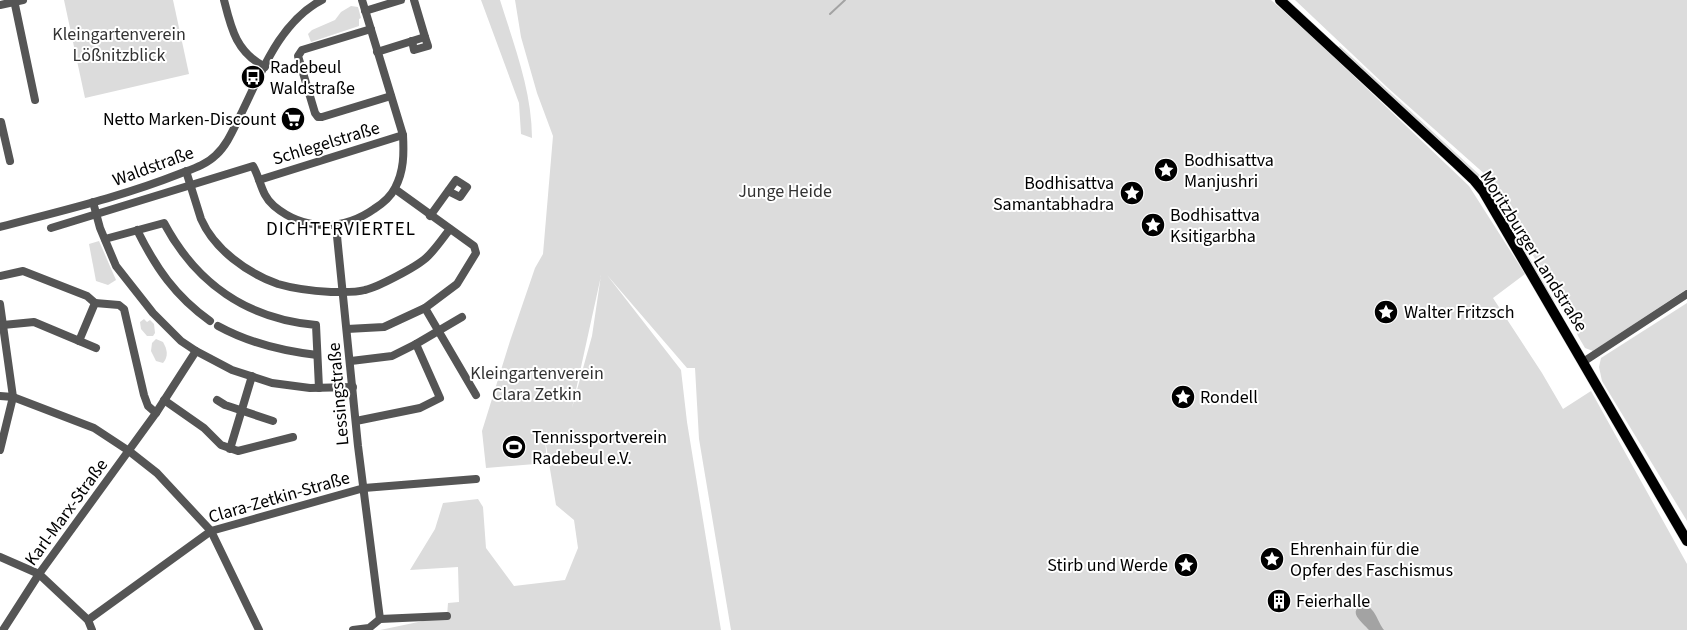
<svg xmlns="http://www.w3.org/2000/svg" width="1687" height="630" font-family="'Source Sans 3',sans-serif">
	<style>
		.green { fill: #dcdcdc; fill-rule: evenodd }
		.water { fill: #a3a3a3 }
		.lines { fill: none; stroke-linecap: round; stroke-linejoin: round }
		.stream { stroke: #a3a3a3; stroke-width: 2 }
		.major-casing { stroke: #dbdbdb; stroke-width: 11 }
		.minor { stroke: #555; stroke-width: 8 }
		.major { stroke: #000; stroke-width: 10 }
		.labels { text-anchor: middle; stroke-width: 4; stroke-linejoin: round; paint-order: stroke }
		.park-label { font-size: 18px; fill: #333; stroke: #fff }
		.poi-label { font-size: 18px; fill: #000; stroke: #fff; text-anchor: start }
		.street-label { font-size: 18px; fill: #000; stroke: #fff }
		.neighbourhood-label { font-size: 19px; letter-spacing: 1px; fill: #000; stroke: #fff }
	</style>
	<rect width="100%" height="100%" fill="#fff"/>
	<g class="green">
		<path d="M64 0H173L189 74 85 98Z"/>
		<path d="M481 0H500C514 45 532 91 532 138L521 134 519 103Z"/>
		<path d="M515 0H1271L1315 39 1469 186 1525 274 1493 298 1542 373 1563 409 1591 391 1687 564V630H731L699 439 695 368H687L607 275 681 370 687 422 721 630H380L447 616 448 603 459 602 458 567 410 570 435 529 443 503 478 499 483 507 486 548 514 586 565 580 578 548 574 520 556 505 545 439 547 463 486 468 482 431 510 341 535 268 543 254 553 136 537 93 521 37ZM601 275 592 336 572 408 601 276Z"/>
		<path d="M1295 0H1687V289L1593 351 1585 348 1578 336 1573 322 1557 297 1488 177 1388 88Z"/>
		<path d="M351 6 358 7 361 18 359 19V26L311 42 308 34 312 30 335 20 341 12Z"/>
		<path d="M1340 46 1484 179 1556 304 1547 293 1492 198 1337 48Z"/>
		<path d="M99 241 116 280 108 285 96 281 89 244Z"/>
		<path d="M1687 303V521L1602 381 1599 367 1601 358Z"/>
		<path d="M144 319 147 322 150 320 154 324 155 333 153 336H147L141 329 140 322Z"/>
		<path d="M156 339 163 342C167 349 169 356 163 363L156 361 151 351 152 343Z"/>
	</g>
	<path class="water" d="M1364 604C1376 609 1377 621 1384 630H1369C1362 622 1346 611 1364 604Z"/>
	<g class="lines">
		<path class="stream" d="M830 14 845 0"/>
		<g class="major-casing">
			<path id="major" d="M1280 0 1456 163 1474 180 1483 191 1687 541"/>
		</g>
		<g class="minor">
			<path d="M14 0 35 100"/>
			<path d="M224 0C231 28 236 52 265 67"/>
			<path d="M0 5 23 0"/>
			<path d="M365 11 401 0"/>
			<path d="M371 29 302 50 298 56 315 113 318 117H322L391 96"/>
			<path d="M412 41 414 50 428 46 425 37"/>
			<path d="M377 52 425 37 414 0"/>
			<path d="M1 122 10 161"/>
			<path d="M186 171 201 219C214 249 247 273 278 284 295 289 313 291 331 292 342 292 354 293 365 290 378 287 416 267 426 258 435 250 442 239 450 229"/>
			<path d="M259 180 403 135"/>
			<path d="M93 202 100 228 116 266 153 313 181 341 196 351 232 370 272 383 310 388 353 387"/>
			<path d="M430 216 456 180 467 187 460 197 448 191"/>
			<path d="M336 226 358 446 380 619"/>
			<path d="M0 227C60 211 121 197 179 174 192 169 206 165 216 155 227 145 233 130 240 116 260 76 279 22 322 0"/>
			<path d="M51 228 253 166C261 180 261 195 274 206 304 231 343 231 374 209 382 204 391 196 395 188 404 171 404 154 403 135L362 0"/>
			<path d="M137 230C156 268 175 296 210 321"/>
			<path d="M105 239 164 223C196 283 247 319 316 325L319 388"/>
			<path d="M0 276 23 271 87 296 95 303"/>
			<path d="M95 303 119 305 124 309 144 395 148 406 156 413"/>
			<path d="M0 304 13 397 0 450"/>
			<path d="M425 308 476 395"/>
			<path d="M3 325 34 322 96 348"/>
			<path d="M218 326C249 343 282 351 317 355"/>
			<path d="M347 329 384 327 425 308 457 284 476 253 474 246 395 189"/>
			<path d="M79 341 95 303"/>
			<path d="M351 361 392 356 416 344 462 317"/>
			<path d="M1583 362 1687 294"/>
			<path d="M0 396 13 397 94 428 129 451 157 473 211 531 259 630"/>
			<path d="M164 400 204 428 221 445 238 451 293 437"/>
			<path d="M217 400 225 405 273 421"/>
			<path d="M356 421 420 408 440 398 416 344"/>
			<path d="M230 449 252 376"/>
			<path d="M0 557 39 574 88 620 92 630"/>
			<path d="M88 620 211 531 364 488 476 479"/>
			<path d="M3 630 39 574 156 413 196 351"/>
			<path d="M353 630 369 628 380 619 447 616"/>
		</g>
		<use href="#major" class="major"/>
	</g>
	<defs>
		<g id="bus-disc" transform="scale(1.25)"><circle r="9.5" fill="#000" stroke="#fff"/><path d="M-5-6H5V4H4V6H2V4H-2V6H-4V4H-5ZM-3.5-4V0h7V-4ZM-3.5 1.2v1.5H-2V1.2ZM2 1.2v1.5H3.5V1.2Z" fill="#fff"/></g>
		<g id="supermarket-disc" transform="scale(1.25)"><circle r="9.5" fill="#000" stroke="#fff"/><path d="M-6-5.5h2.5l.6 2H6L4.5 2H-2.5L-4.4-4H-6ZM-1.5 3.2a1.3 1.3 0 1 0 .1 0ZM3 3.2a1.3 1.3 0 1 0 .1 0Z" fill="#fff"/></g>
		<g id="sight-disc" transform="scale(1.25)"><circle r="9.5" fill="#000" stroke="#fff"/><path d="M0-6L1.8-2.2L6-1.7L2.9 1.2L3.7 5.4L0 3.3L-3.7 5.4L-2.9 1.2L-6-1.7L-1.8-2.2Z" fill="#fff"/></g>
		<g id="stadium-disc" transform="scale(1.25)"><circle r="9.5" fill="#000" stroke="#fff"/><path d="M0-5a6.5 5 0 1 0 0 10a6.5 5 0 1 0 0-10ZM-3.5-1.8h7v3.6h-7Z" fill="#fff"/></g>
		<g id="building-disc" transform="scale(1.25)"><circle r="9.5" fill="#000" stroke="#fff"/><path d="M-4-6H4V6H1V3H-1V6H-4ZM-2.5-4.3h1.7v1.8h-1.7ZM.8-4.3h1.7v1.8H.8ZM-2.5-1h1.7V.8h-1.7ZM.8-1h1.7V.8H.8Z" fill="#fff"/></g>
	</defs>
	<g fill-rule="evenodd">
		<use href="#bus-disc" x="253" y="77"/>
		<use href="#supermarket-disc" x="293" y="119"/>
		<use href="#sight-disc" x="1166" y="170"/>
		<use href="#sight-disc" x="1132" y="193"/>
		<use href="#sight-disc" x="1153" y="225"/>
		<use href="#sight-disc" x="1386" y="312"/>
		<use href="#sight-disc" x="1183" y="397"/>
		<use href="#stadium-disc" x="514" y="447"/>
		<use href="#sight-disc" x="1272" y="559"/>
		<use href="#sight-disc" x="1186" y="565"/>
		<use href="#building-disc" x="1279" y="601"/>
	</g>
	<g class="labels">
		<g class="park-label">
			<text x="119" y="40">Kleingartenverein<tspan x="119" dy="21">Lößnitzblick</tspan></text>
			<text x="785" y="197">Junge Heide</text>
			<text x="537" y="379">Kleingartenverein<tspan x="537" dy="21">Clara Zetkin</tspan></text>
		</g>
		<g class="poi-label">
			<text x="270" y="73">Radebeul<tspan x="270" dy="21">Waldstraße</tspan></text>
			<text x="276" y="125" text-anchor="end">Netto Marken-Discount</text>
			<text x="1184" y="166">Bodhisattva<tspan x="1184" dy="21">Manjushri</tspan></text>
			<text x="1114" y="189" text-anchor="end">Bodhisattva<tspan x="1114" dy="21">Samantabhadra</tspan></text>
			<text x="1170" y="221">Bodhisattva<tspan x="1170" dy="21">Ksitigarbha</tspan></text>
			<text x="1404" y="318">Walter Fritzsch</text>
			<text x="1200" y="403">Rondell</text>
			<text x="532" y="443">Tennissportverein<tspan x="532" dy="21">Radebeul e.V.</tspan></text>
			<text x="1290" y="555">Ehrenhain für die<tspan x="1290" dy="21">Opfer des Faschismus</tspan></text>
			<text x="1168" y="571" text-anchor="end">Stirb und Werde</text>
			<text x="1296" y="607">Feierhalle</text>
		</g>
		<g class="street-label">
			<text transform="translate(326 143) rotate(-17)" y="6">Schlegelstraße</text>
			<text transform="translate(153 166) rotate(-20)" y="6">Waldstraße</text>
			<text transform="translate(1534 251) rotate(58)" y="6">Moritzburger Landstraße</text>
			<text transform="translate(338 394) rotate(-95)" y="6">Lessingstraße</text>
			<text transform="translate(279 497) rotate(-16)" y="6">Clara-Zetkin-Straße</text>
			<text transform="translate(66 512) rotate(-54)" y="6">Karl-Marx-Straße</text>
		</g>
		<g class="neighbourhood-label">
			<text x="341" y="235">DICHTERVIERTEL</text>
		</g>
	</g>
</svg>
